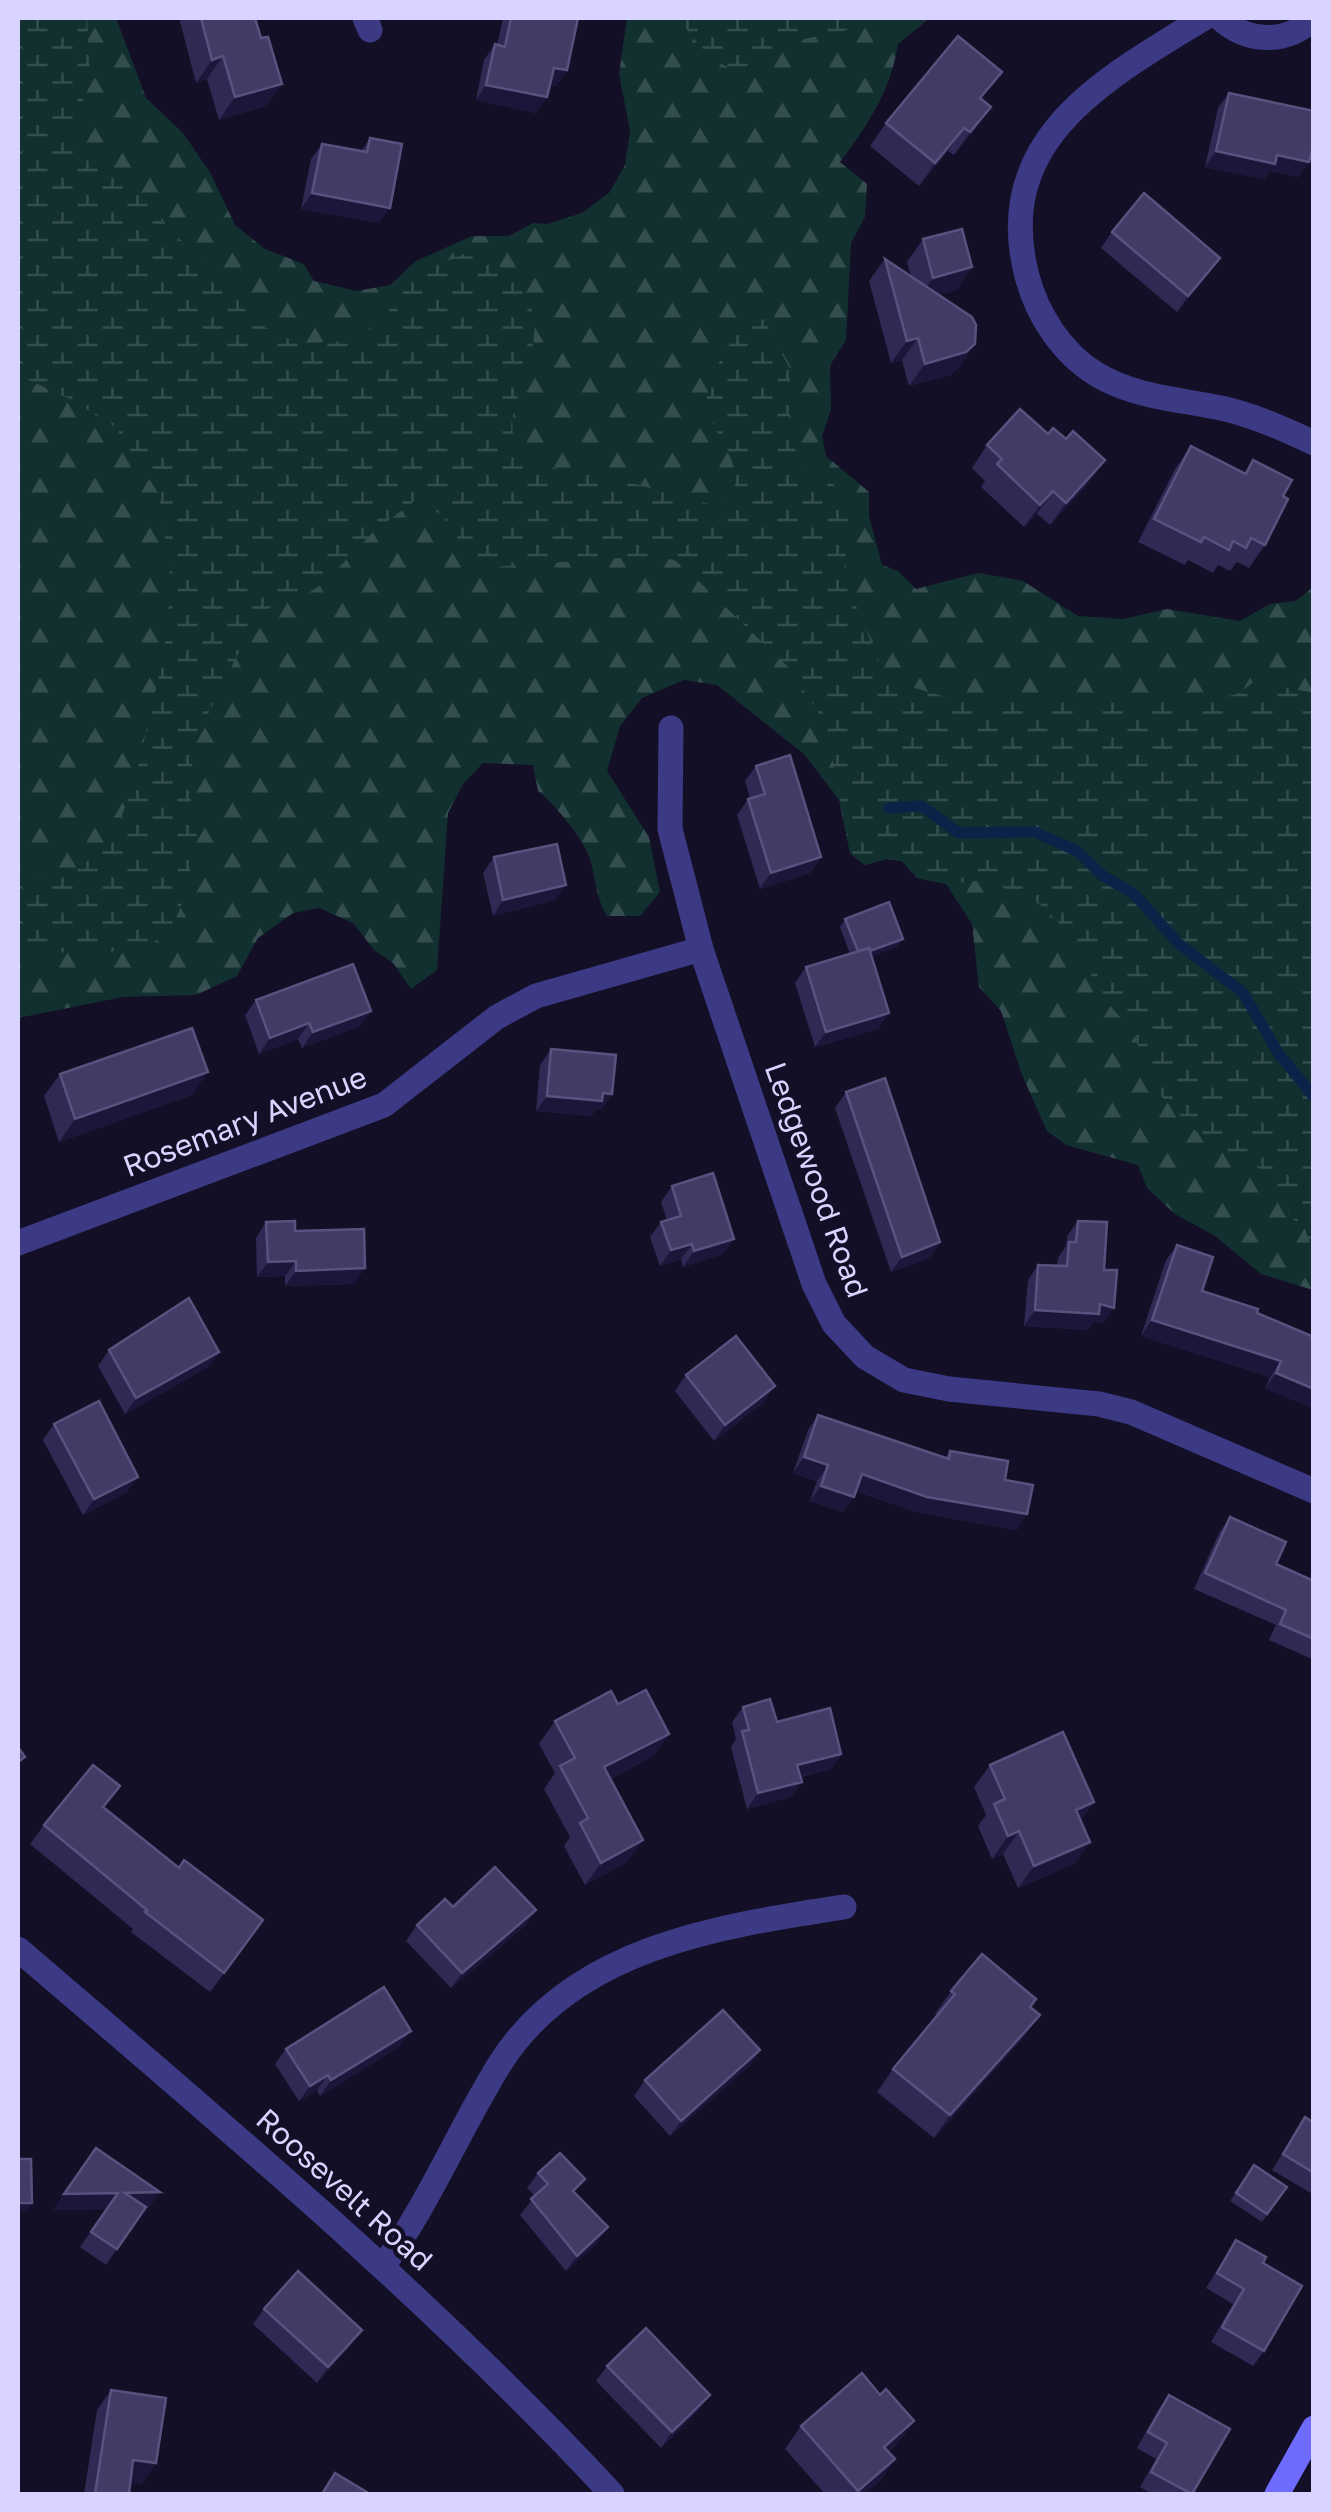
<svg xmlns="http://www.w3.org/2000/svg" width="1331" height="2512" font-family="'Golos Text',sans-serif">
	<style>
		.forest { fill: url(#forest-firs) }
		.wetland { fill: url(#wetland-marsh) }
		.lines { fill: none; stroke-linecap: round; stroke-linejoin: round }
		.stream { stroke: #0c2248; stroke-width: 11 }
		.street { stroke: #3d3a85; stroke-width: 25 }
		.secondary { stroke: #6f6bff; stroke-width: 25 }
		.wall { fill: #312854 }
		.shaded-wall { fill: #1d163a }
		.building { fill: #433a66; stroke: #5a527e; stroke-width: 2.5 }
		.labels { text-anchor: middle; stroke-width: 9; stroke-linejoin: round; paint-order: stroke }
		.street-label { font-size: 30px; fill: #d9d4ff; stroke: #130f26 }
	</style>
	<defs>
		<pattern id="forest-firs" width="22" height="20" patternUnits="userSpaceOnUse" patternTransform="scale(2.5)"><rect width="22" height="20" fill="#12302f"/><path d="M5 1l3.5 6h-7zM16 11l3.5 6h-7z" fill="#344d4e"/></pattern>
		<pattern id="wetland-marsh" width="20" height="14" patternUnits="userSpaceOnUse" patternTransform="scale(2.5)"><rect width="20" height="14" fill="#12302f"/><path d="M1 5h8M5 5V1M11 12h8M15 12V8" fill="none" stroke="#344d4e"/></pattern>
	</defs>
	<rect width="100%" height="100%" fill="#130f26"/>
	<path class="forest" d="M18 18H116L146 98 183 133 211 174 235 225 265 249 304 264 314 281 357 291 390 285 416 261 472 236H509L533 223 547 224 582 213 609 193 625 165 630 131 619 74 627 18H930L898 44C891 90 868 125 840 162L867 184 865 217 851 243 846 340 830 365 831 409 822 436 826 456 869 492V516L882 565 898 571 916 589 978 573 1023 581 1078 616 1123 619 1167 609 1240 621 1270 604 1296 601 1313 587V1290L1261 1274 1215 1236 1175 1214 1147 1188 1138 1165 1066 1145 1047 1131 1022 1075 1001 1011 979 987 972 924 946 884 917 878 902 861 887 859 865 865 850 853 839 800 804 754 717 685 684 680 642 698 620 726 607 771 649 837 660 892 640 916H607C596 897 596 883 591 862 587 843 554 803 538 791L533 765 483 763 463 784 448 813 437 970 411 989 393 963 374 950 353 923 319 908 293 913 258 938 237 976 196 995 123 997 18 1018Z"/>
	<g class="wetland">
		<path d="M18 18H87L90 75 76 126 79 155 153 205 171 232 215 269 254 322 299 344 342 341 375 328 418 273 473 250C606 317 473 411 525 453 550 473 584 473 613 479 648 486 682 498 717 506L729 503C751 463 711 439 706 401 713 373 730 324 764 319L790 369 789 420 799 467 833 484 846 499 850 512 844 570 849 589 881 666 901 684 942 696 1094 702H1203L1237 694 1254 682 1310 692 1314 696 1313 1250 1305 1229 1292 1218 1270 1177 1243 1156 1225 1152 1202 1137 1150 1085 1135 1035 1092 984 1089 953 1041 905 987 880 946 884 917 878 902 861 887 859 865 865 850 853 826 724 789 668 686 569 674 560 651 556 477 568 465 555 453 527 420 497 373 532 325 582 304 596 271 607 252 626 196 738 189 790 197 831 186 893 175 921 148 949 76 954 18 947V873L41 878 80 867 114 838 136 776 164 653 171 585 159 494 115 427 68 398 18 375Z"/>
		<path d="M680 18H874C829 46 792 23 755 75 723 73 694 45 680 18Z"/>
	</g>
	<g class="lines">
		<path class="stream" d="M889 808 921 806 959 833 1035 832 1077 851 1102 875 1135 895 1178 943 1243 993 1279 1054 1314 1097"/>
		<g class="street">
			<path d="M365 18 370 30"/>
			<path d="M1204 18C1105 79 991 139 1027 276 1037 315 1062 353 1096 374 1134 397 1178 399 1221 408 1253 415 1284 429 1314 443"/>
			<path d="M1220 18C1247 43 1286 45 1314 18"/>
			<path d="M671 728 670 829 701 949 814 1284 834 1324 865 1357 904 1380 949 1389 1099 1404 1131 1412 1314 1491"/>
			<path d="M18 1243 384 1105 497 1017 536 996 701 949"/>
			<path d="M18 1949C222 2124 429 2297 612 2494"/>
			<path d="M383 2266C430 2202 459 2129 501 2062 575 1947 720 1926 844 1907"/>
		</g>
		<path class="secondary" d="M1277 2494 1314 2428"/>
	</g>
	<g class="wall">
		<path d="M179 18H255L261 38 282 84 266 106 219 120 207 79 196 83Z"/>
		<path d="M503 18H578L567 70 556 86 550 85 536 113 476 100 484 60 495 44 497 45Z"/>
		<path d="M1229 93 1299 177 1270 171 1264 179 1205 167 1218 108Z"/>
		<path d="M982 99 975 129 954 155 948 151 919 186 870 146 886 123Z"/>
		<path d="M370 138 379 223 301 209 311 159 322 144 361 151Z"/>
		<path d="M1112 232 1220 258 1209 273 1177 312 1101 248Z"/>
		<path d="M923 239 972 267 956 290 939 295 975 344 959 367 950 375 909 386 902 360 891 363 869 281 885 259 911 276 907 262Z"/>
		<path d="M987 445 1089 483 1050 525 1037 514 1024 527 981 487 985 481 972 468Z"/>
		<path d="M1191 446 1244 473 1253 460 1283 496 1265 545 1249 568 1237 562 1230 571 1218 565 1213 573 1188 560 1185 565 1138 542 1175 469Z"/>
		<path d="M756 766 821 857 810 873 760 889 737 815 748 799 750 798 745 781Z"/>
		<path d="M494 857 555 900 493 916 483 873Z"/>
		<path d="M845 919 897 947 872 956 878 1029 815 1047 795 983 806 967 850 954 840 927Z"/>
		<path d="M256 1000 371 1011 360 1026 302 1048 298 1039 259 1054 245 1015Z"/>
		<path d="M551 1049 612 1094 601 1110 596 1109 591 1116 536 1111 540 1065Z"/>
		<path d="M60 1074 192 1095 59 1142 44 1096Z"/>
		<path d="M846 1092 940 1242 929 1258 891 1272 835 1108Z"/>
		<path d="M672 1186 734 1239 723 1254 683 1267 681 1259 660 1266 650 1237 661 1222 667 1220 661 1202Z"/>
		<path d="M1078 1221 1104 1270 1103 1324 1094 1321 1088 1330 1024 1326 1028 1280 1038 1265 1057 1266 1058 1258 1066 1246 1067 1236Z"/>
		<path d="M266 1222 295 1231 354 1284 285 1286V1276L257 1277 256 1238Z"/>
		<path d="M1177 1245 1202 1291 1314 1337 1265 1389 1270 1377 1141 1336 1166 1260Z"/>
		<path d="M109 1350 219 1352 208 1367 125 1414 98 1366Z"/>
		<path d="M686 1375 764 1402 714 1441 675 1391Z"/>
		<path d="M818 1415 945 1458 950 1451 1005 1480 1017 1530 916 1512 856 1491 843 1512 810 1501 817 1481 793 1473 808 1430Z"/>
		<path d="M54 1424 127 1492 83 1515 43 1440Z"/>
		<path d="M1230 1517 1276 1564 1314 1581V1656L1312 1659 1269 1640 1276 1625 1194 1589 1219 1533Z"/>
		<path d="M618 1704 669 1734 653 1756 610 1779 643 1840 627 1862 585 1885 564 1846 570 1837 544 1789 555 1773 539 1744 555 1721Z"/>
		<path d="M743 1707 777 1722 841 1754 831 1769 801 1777 802 1782 791 1797 747 1809 731 1747 736 1739 732 1722Z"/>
		<path d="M990 1765 1081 1820 1090 1842 1074 1864 1018 1888 1003 1854 992 1859 978 1826 986 1815 974 1787Z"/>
		<path d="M105 1808 179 1868 263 1920 210 1992 131 1932 133 1929 30 1844 44 1825Z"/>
		<path d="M453 1907 536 1910 525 1926 451 1988 406 1941 417 1925Z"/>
		<path d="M951 1991 1030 2007 1024 2037 934 2138 877 2092 893 2069 937 2015 935 2014Z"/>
		<path d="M400 2046 320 2096 317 2090 299 2101 275 2064 286 2049Z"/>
		<path d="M760 2050 749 2066 670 2136 634 2096 645 2080Z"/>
		<path d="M1305 2117 1314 2123V2195L1272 2170Z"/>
		<path d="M96 2148 149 2208H145L106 2265 80 2247 107 2209 53 2210Z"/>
		<path d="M1254 2165 1287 2187 1262 2222 1230 2201Z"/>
		<path d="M538 2173 576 2193 597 2243 566 2271 520 2215 535 2196 527 2188Z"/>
		<path d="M1236 2240 1263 2263 1264 2351 1253 2366 1211 2342 1233 2304 1206 2288Z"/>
		<path d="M264 2309 351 2345 317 2383 253 2324Z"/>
		<path d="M607 2366 699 2410 661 2448 596 2381Z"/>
		<path d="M111 2390 142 2484 131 2482 129 2494H84L97 2410Z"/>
		<path d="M880 2395 914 2421 898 2443 888 2452 895 2459 879 2482 864 2494H825L785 2449 801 2426Z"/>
		<path d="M1169 2395 1192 2494H1152L1140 2487 1156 2459 1137 2448 1158 2410Z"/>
	</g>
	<g class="shaded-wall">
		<path d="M223 56 207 79 196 83 212 60Z"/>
		<path d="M554 68 567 70 556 86 543 84Z"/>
		<path d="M282 84 266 106 219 120 235 97Z"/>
		<path d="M486 85 547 97 536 113 476 100Z"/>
		<path d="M991 107 975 129 954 155 970 132Z"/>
		<path d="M964 128 948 151 919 186 935 163Z"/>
		<path d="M1216 151 1277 155 1309 162 1299 177 1270 171 1264 179 1205 167Z"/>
		<path d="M312 193 390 208 379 223 301 209Z"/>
		<path d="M1220 258 1209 273 1177 312 1188 296Z"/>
		<path d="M972 267 956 290 917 301 933 278Z"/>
		<path d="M918 338 902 360 891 363 907 341Z"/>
		<path d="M975 344 959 367 950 375 909 386 925 364Z"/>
		<path d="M1105 460 1089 483 1050 525 1066 503Z"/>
		<path d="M1053 491 1037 514 1024 527 1040 505Z"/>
		<path d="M821 857 810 873 760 889 771 873Z"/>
		<path d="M566 885 555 900 493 916 503 900Z"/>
		<path d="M903 939 897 947 854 963 859 955Z"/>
		<path d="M371 1011 360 1026 302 1048 313 1032Z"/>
		<path d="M889 1013 878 1029 815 1047 826 1032Z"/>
		<path d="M309 1023 298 1039 259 1054 270 1038Z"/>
		<path d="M208 1072 192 1095 59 1142 75 1119Z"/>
		<path d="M603 1093 612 1094 601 1110 596 1109 591 1116 536 1111 547 1096Z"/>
		<path d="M734 1239 723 1254 683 1267 694 1251Z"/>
		<path d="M940 1242 929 1258 891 1272 902 1257Z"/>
		<path d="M692 1244 681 1259 660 1266 671 1250Z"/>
		<path d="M296 1261 285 1276 257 1277 268 1262Z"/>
		<path d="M365 1268 354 1284 285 1286 296 1271Z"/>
		<path d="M1100 1304 1114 1308 1103 1324 1094 1321 1088 1330 1024 1326 1035 1310Z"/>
		<path d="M1152 1320 1281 1361 1270 1377 1141 1336Z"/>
		<path d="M219 1352 208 1367 125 1414 136 1398Z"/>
		<path d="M1276 1373 1314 1389V1409L1265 1389Z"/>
		<path d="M775 1386 764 1402 714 1441 725 1425Z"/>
		<path d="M804 1457 828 1465 817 1481 793 1473Z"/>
		<path d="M862 1474 1027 1514 1017 1530 916 1512 851 1489Z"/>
		<path d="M138 1477 127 1492 83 1515 94 1499Z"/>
		<path d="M821 1486 854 1497 843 1512 810 1501Z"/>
		<path d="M669 1734 653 1756 588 1790 604 1767Z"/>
		<path d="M841 1754 831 1769 786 1780 797 1765Z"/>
		<path d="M802 1782 791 1797 747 1809 758 1793Z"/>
		<path d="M1094 1802 1078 1825 1076 1810Z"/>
		<path d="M1019 1831 1003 1854 992 1859 1008 1836Z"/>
		<path d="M643 1840 627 1862 585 1885 601 1863Z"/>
		<path d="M1090 1842 1074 1864 1018 1888 1034 1866Z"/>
		<path d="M536 1910 525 1926 451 1988 462 1973Z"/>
		<path d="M1040 2015 1024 2037 934 2138 950 2115Z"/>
		<path d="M411 2031 400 2046 320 2096 331 2080Z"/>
		<path d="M760 2050 749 2066 670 2136 681 2121Z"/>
		<path d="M328 2075 317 2090 299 2101 310 2086Z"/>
		<path d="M160 2192 149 2208 114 2209 125 2193Z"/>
		<path d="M118 2193 107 2209 53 2210 64 2194Z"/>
		<path d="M18 2203H32L27 2211H18Z"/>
		<path d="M608 2227 597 2243 566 2271 577 2256Z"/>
		<path d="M362 2330 351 2345 317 2383 328 2367Z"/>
		<path d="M710 2395 699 2410 661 2448 672 2432Z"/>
		<path d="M914 2421 898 2443 868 2469 884 2447Z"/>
		<path d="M895 2459 879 2482 864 2494H856Z"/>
		<path d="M133 2460 156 2463 142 2484 119 2480Z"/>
	</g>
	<g class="building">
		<path d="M201 18H255L261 38 268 37 282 84 235 97 223 56 212 60Z"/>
		<path d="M511 18H578L567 70 554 68 547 97 486 85 495 44 505 47Z"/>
		<path d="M958 36 1002 72 980 98 991 107 970 132 964 128 935 163 886 123Z"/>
		<path d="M1229 93 1314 111V143L1309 162 1277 155 1275 164 1216 151Z"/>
		<path d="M370 138 402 144 390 208 312 193 322 144 367 152Z"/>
		<path d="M1144 193 1220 258 1188 296 1112 232Z"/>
		<path d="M962 229 972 267 933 278 923 239Z"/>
		<path d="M885 259 972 317 976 325 975 344 966 352 925 364 918 338 907 341Z"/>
		<path d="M1020 409 1048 434 1053 428 1066 439 1073 431 1105 460 1066 503 1053 491 1040 505 997 464 1002 459 987 445Z"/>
		<path d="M1191 446 1246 474 1253 460 1292 480 1283 496 1288 499 1265 545 1251 538 1246 548 1233 541 1229 550 1204 537 1201 542 1154 519Z"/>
		<path d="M790 755 821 857 771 873 748 799 765 794 756 766Z"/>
		<path d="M557 844 566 885 503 900 494 857Z"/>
		<path d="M889 902 903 939 870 951 869 948 858 951 845 919Z"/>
		<path d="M869 948 889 1013 826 1032 806 967Z"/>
		<path d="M353 964 371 1011 313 1032 309 1023 270 1038 256 1000Z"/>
		<path d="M192 1028 208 1072 75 1119 60 1074Z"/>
		<path d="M551 1049 616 1055 612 1094 603 1093 602 1101 547 1096Z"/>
		<path d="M885 1078 940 1242 902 1257 846 1092Z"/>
		<path d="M713 1173 734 1239 694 1251 692 1244 671 1250 661 1222 681 1216 672 1186Z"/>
		<path d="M295 1221V1231L364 1229 365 1268 296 1271V1261L268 1262 266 1222Z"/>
		<path d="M1078 1221 1107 1222 1104 1270H1117L1114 1308 1100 1304 1099 1314 1035 1310 1038 1265 1067 1266 1069 1242H1076Z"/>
		<path d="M1177 1245 1213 1257 1202 1291 1258 1309 1257 1313 1314 1337V1389L1276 1373 1281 1361 1152 1320Z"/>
		<path d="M189 1298 219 1352 136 1398 109 1350Z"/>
		<path d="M736 1336 775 1386 725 1425 686 1375Z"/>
		<path d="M99 1401 138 1477 94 1499 54 1424Z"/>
		<path d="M818 1415 949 1459 950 1451 1008 1461 1005 1480 1033 1485 1027 1514 927 1497 862 1474 854 1497 821 1486 828 1465 804 1457Z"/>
		<path d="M1230 1517 1286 1542 1276 1564 1314 1581V1639L1280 1624 1286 1610 1205 1573Z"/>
		<path d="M646 1690 669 1734 604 1767 643 1840 601 1863 580 1823 588 1818 560 1766 575 1758 555 1721 611 1691 618 1704Z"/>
		<path d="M770 1699 777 1722 830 1708 841 1754 797 1765 802 1782 758 1793 742 1731 749 1730 743 1707Z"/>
		<path d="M1063 1732 1094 1802 1076 1810 1090 1842 1034 1866 1019 1831 1008 1836 994 1804 1005 1799 990 1765Z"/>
		<path d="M18 1747 25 1757 18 1762Z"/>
		<path d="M93 1765 120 1786 103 1807 179 1868 184 1860 263 1920 224 1973 145 1912 147 1910 44 1825Z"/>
		<path d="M495 1867 536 1910 462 1973 417 1925 445 1899 453 1907Z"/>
		<path d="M982 1954 1036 1999 1030 2007 1040 2015 950 2115 893 2069 955 1994 951 1991Z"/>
		<path d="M384 1987 411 2031 331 2080 328 2075 310 2086 286 2049Z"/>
		<path d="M723 2010 760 2050 681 2121 645 2080Z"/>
		<path d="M1305 2117 1314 2123V2173L1283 2154Z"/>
		<path d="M96 2148 160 2192 125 2193 146 2207 117 2249 91 2232 118 2193 64 2194Z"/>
		<path d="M560 2153 585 2179 573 2191 608 2227 577 2256 531 2199 548 2184 538 2173Z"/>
		<path d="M18 2159H31L32 2203H18Z"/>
		<path d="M1254 2165 1287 2187 1267 2214 1236 2193Z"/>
		<path d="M1236 2240 1266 2257 1263 2263 1302 2286 1264 2351 1222 2327 1244 2289 1217 2273Z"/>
		<path d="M298 2271 362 2330 328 2367 264 2309Z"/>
		<path d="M646 2328 710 2395 672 2432 607 2366Z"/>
		<path d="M862 2373 880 2395 886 2389 914 2421 884 2447 895 2459 858 2491 801 2426Z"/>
		<path d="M111 2390 166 2398 156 2463 133 2460 129 2494H95Z"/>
		<path d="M1169 2395 1230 2429 1192 2494 1151 2472 1167 2443 1148 2432Z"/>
		<path d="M335 2473 370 2494H322Z"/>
	</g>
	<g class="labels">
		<g class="street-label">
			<text transform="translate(245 1122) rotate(-21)" y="10">Rosemary Avenue</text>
			<text transform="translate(816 1180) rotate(70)" y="10">Ledgewood Road</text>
			<text transform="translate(344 2190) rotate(42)" y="10">Roosevelt Road</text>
		</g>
	</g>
	<rect width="1331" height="2512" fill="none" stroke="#d9d4ff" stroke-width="40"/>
</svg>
